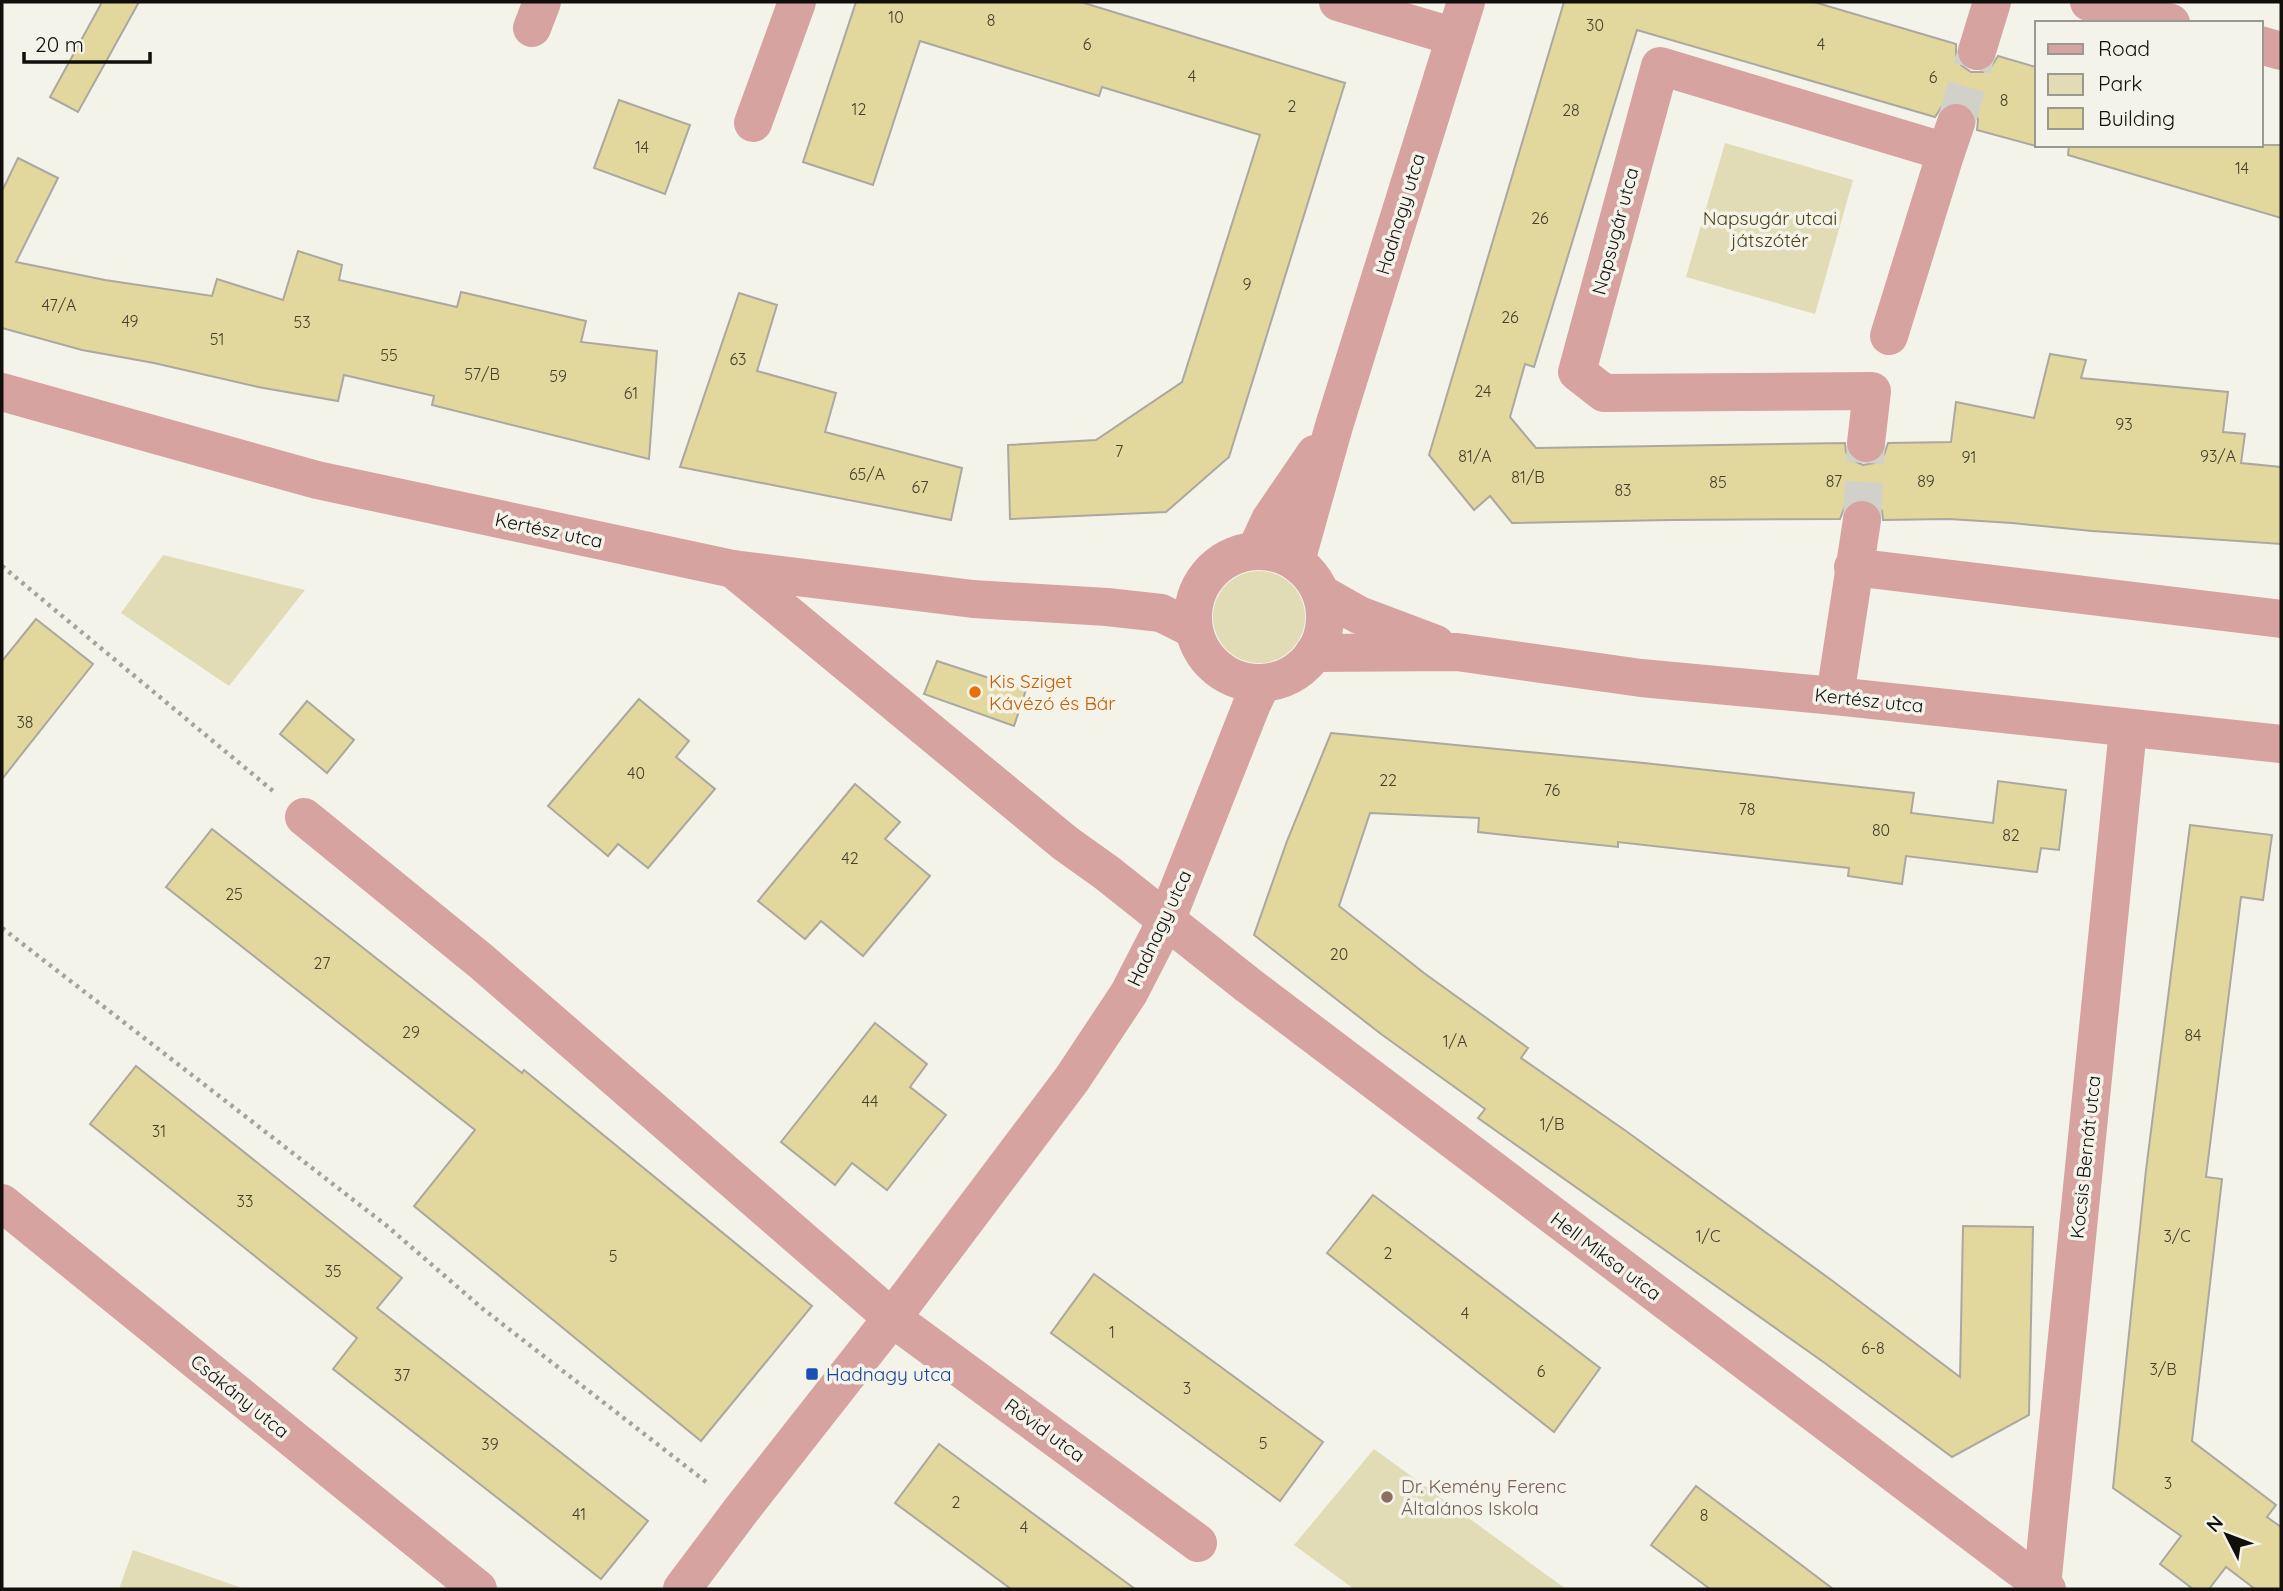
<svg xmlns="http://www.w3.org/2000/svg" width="2283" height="1591" font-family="Quicksand,sans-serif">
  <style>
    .green { fill: #e1dbb6 }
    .building { fill: #e2d79c; stroke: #aaa8a0; stroke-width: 2 }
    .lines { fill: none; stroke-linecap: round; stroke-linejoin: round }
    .minor-tunnel { stroke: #d2d1c9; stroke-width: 38; stroke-dasharray: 38 19; stroke-linecap: butt }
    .path { stroke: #a4a39c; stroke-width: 4.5; stroke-dasharray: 3.5 5; stroke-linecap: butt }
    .minor { stroke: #d7a3a1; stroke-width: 38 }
    .food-dot { fill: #e8710a; stroke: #f4f3ea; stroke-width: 2.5 }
    .transit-dot { fill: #1a4fb4; stroke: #f4f3ea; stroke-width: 2.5 }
    .education-dot { fill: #8d6e63; stroke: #f4f3ea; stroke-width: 2.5 }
    .labels { text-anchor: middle; stroke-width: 7; stroke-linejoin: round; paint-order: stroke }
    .number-label { font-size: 16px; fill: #444130 }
    .street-label { font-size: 19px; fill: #100f0c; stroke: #f4f3ea }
    .park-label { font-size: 19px; fill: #4b4215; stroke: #f4f3ea }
    .food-label { font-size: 19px; fill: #c56008; stroke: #f4f3ea; text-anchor: start }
    .transit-label { font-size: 19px; fill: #164399; stroke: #f4f3ea; text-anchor: start }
    .education-label { font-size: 19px; fill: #785e54; stroke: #f4f3ea; text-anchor: start }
  </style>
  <rect width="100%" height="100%" fill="#f4f3ea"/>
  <g class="green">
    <polygon points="1725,143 1853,180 1815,314 1686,277"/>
    <polygon points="163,555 305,590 229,686 121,613"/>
    <circle cx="1259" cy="617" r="46"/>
    <polygon points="1374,1449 1566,1589 1354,1589 1294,1545"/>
    <polygon points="133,1550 245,1589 119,1589"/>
  </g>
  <g class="building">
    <polygon points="102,2 139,2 78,112 50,97"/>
    <polygon points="856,2 1081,2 1345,83 1229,457 1166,512 1010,519 1008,445 1096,440 1182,382 1260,135 1102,87 1099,96 920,41 873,185 803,162"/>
    <polygon points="1564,2 1814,2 1956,44 1956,55 1961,65 1971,72 1983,72 1991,67 1998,56 2036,67 2036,146 1977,130 1978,120 1973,109 1962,102 1953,101 1942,106 1935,117 1637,30 1534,367 1525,364 1510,417 1536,448 1845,443 1846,452 1854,461 1863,465 1874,463 1884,455 1888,443 1951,442 1956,402 2034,418 2050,354 2086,360 2081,378 2228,392 2223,432 2245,434 2241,463 2281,467 2281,544 2092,531 2012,523 1949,519 1883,520 1882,511 1876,503 1865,498 1853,500 1845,506 1840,519 1670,520 1512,523 1490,496 1474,510 1429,455"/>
    <polygon points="619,100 690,125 665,194 594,168"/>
    <polygon points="2069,145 2281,145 2281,218 2068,155"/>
    <polygon points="18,158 58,178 16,262 105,280 212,296 217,279 283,300 298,251 342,265 339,280 457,307 461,292 586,321 581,342 657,351 649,459 432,405 434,396 344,375 338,401 258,387 154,363 82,350 2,328 2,191"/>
    <polygon points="739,293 777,305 757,371 836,393 825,432 962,468 951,520 680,467"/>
    <polygon points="36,619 93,664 2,779 2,661"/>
    <polygon points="937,661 1026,690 1014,726 924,694"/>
    <polygon points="639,699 689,741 676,757 715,789 648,868 618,844 608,856 548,806"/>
    <polygon points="307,701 354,740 327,773 280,734"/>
    <polygon points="1331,733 1644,763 1914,793 1911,813 1993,823 1998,781 2066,790 2059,850 2041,848 2037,872 1906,856 1902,884 1848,876 1849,868 1618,842 1618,847 1478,832 1479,818 1370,813 1339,906 1424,973 1528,1048 1521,1058 1626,1131 1830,1279 1960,1377 1963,1226 2033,1227 2029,1415 1952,1457 1822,1361 1478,1118 1485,1109 1381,1034 1254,935 1287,841"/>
    <polygon points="855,784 900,822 885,839 930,876 863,956 821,921 805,939 758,901"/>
    <polygon points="2190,825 2272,835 2263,900 2241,897 2206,1177 2222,1179 2192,1441 2276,1505 2267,1517 2281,1527 2281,1589 2255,1589 2226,1567 2209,1589 2193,1589 2160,1564 2181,1536 2113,1488 2146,1170"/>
    <polygon points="212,829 522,1073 524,1070 812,1306 701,1441 414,1206 475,1130 166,887"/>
    <polygon points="875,1023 927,1064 910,1087 946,1115 887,1190 852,1163 835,1185 781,1142"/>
    <polygon points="136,1066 402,1278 377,1308 648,1521 601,1579 333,1369 357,1338 90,1124"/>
    <polygon points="1373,1195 1600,1368 1554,1432 1327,1253"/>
    <polygon points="1094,1274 1323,1442 1280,1501 1051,1333"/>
    <polygon points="939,1444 1085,1552 1135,1589 1011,1589 895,1503"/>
    <polygon points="1696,1486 1775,1545 1833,1589 1710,1589 1651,1545"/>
  </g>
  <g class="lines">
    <g class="minor-tunnel">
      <polyline points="1956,123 1977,51"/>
      <polyline points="1862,520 1866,443"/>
    </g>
    <g class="path">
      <polyline points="2,566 273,791"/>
      <polyline points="2,928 387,1226 483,1309 710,1485"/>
    </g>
    <g class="minor">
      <polyline points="1338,2 1455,37"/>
      <polyline points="2089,2 2171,23"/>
      <polyline points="532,28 542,2"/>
      <polyline points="2260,45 2281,51"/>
      <polyline points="1977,51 1992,2"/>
      <polyline points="753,123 797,2"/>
      <polyline points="1889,336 1946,152"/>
      <polyline points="2,392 317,480 733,569 973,599 1107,607 1161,613 1193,629"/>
      <polyline points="1866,443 1872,391 1604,393 1577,372 1660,66 1946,152 1956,123"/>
      <polyline points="1256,550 1270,520 1315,454"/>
      <circle cx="1259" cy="617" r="66"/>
      <polyline points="1296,561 1334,426 1466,2"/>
      <polyline points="1853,567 2281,619"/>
      <polyline points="733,569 1065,843 1107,873 1248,985 2047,1589"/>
      <polyline points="1322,594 1359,615 1436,644"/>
      <polyline points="1314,653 1457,652 1641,678 1835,696 2281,744"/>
      <polyline points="1835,696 1862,520"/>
      <polyline points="304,817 482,962 892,1318 1198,1543"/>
      <polyline points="2,1203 478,1589"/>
      <polyline points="2042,1586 2128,729"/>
      <polyline points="682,1589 742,1509 892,1318 1072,1079 1129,993 1166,921 1252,704 1262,683"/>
    </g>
  </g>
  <circle class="food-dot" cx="975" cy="692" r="7"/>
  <rect class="transit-dot" x="805" y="1367" width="14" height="14" rx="3.5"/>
  <circle class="education-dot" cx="1387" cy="1497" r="7"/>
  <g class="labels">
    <g class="number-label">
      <text x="896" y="23">10</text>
      <text x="991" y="26">8</text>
      <text x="1595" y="31">30</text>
      <text x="1087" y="50">6</text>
      <text x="1821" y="50">4</text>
      <text x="1192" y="82">4</text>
      <text x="1933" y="83">6</text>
      <text x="2004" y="106">8</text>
      <text x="1292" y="112">2</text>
      <text x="859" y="115">12</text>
      <text x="1571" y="116">28</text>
      <text x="642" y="153">14</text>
      <text x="2242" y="174">14</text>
      <text x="1540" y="224">26</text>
      <text x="1247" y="290">9</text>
      <text x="59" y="311">47/A</text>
      <text x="1510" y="323">26</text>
      <text x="130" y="327">49</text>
      <text x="302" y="328">53</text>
      <text x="217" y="345">51</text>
      <text x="389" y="361">55</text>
      <text x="738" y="365">63</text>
      <text x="482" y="380">57/B</text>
      <text x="558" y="382">59</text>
      <text x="1483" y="397">24</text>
      <text x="631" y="399">61</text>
      <text x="2124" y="430">93</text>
      <text x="1119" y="457">7</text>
      <text x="1475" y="462">81/A</text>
      <text x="2218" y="462">93/A</text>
      <text x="1969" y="463">91</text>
      <text x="867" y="480">65/A</text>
      <text x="1528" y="483">81/B</text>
      <text x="1834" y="487">87</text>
      <text x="1926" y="487">89</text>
      <text x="1718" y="488">85</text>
      <text x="920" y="493">67</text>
      <text x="1623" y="496">83</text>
      <text x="25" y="728">38</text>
      <text x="636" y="779">40</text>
      <text x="1388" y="786">22</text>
      <text x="1552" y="796">76</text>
      <text x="1747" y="815">78</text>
      <text x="1881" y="836">80</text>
      <text x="2011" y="841">82</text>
      <text x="850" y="864">42</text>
      <text x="234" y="900">25</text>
      <text x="1339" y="960">20</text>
      <text x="322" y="969">27</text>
      <text x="411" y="1038">29</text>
      <text x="2193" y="1041">84</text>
      <text x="1455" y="1047">1/A</text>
      <text x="870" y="1107">44</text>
      <text x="1552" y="1130">1/B</text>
      <text x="159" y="1137">31</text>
      <text x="245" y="1207">33</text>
      <text x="1708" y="1242">1/C</text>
      <text x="2177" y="1242">3/C</text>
      <text x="1388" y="1259">2</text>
      <text x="613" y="1262">5</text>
      <text x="333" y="1277">35</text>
      <text x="1465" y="1319">4</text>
      <text x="1112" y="1338">1</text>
      <text x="1873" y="1354">6-8</text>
      <text x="2163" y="1375">3/B</text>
      <text x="1541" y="1377">6</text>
      <text x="402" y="1381">37</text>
      <text x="1187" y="1394">3</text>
      <text x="1263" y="1449">5</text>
      <text x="490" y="1450">39</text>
      <text x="2168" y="1489">3</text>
      <text x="956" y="1508">2</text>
      <text x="579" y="1520">41</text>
      <text x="1704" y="1521">8</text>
      <text x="1024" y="1533">4</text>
    </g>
    <g class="street-label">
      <text transform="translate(1400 214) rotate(-73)" y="7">Hadnagy utca</text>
      <text transform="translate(1615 231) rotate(-75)" y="7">Napsugár utca</text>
      <text transform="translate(549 530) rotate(12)" y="7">Kertész utca</text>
      <text transform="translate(1869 700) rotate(6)" y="7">Kertész utca</text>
      <text transform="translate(1159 928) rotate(-65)" y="7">Hadnagy utca</text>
      <text transform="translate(2085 1157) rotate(-84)" y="7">Kocsis Bernát utca</text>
      <text transform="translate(1606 1256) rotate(37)" y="7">Hell Miksa utca</text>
      <text transform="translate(240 1396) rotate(39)" y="7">Csákány utca</text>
      <text transform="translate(1045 1430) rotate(36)" y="7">Rövid utca</text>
    </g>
    <g class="park-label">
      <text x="1770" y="225">Napsugár utcai<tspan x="1770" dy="22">játszótér</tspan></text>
    </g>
    <g class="food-label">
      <text x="989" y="688">Kis Sziget<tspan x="989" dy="22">Kávézó és Bár</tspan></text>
    </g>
    <g class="transit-label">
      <text x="826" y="1381">Hadnagy utca</text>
    </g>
    <g class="education-label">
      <text x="1401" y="1493">Dr. Kemény Ferenc<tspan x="1401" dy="22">Általános Iskola</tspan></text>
    </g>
  </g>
  <rect width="2283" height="1591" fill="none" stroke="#100f0c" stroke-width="7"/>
  <rect x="2035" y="21" width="228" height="126" fill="#f4f3ea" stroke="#999891" stroke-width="2"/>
  <rect x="2048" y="44" width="35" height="10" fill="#d7a3a1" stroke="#999891" stroke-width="2"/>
  <text x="2098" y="56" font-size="21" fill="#100f0c">Road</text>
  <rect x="2048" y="74" width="35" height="21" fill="#e1dbb6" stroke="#999891" stroke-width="2"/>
  <text x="2098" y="91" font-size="21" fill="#100f0c">Park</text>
  <rect x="2048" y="108" width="35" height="21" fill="#e2d79c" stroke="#999891" stroke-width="2"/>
  <text x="2098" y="126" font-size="21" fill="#100f0c">Building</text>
  <g transform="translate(2227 1535) rotate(312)" stroke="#f4f3ea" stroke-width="5" paint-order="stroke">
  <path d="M0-5L12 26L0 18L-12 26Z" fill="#100f0c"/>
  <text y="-10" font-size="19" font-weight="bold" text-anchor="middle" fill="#100f0c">N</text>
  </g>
  <path d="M24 52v10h126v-10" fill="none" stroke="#100f0c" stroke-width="3.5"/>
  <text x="35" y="52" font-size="21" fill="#100f0c" stroke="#f4f3ea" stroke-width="5" paint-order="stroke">20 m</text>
</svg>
